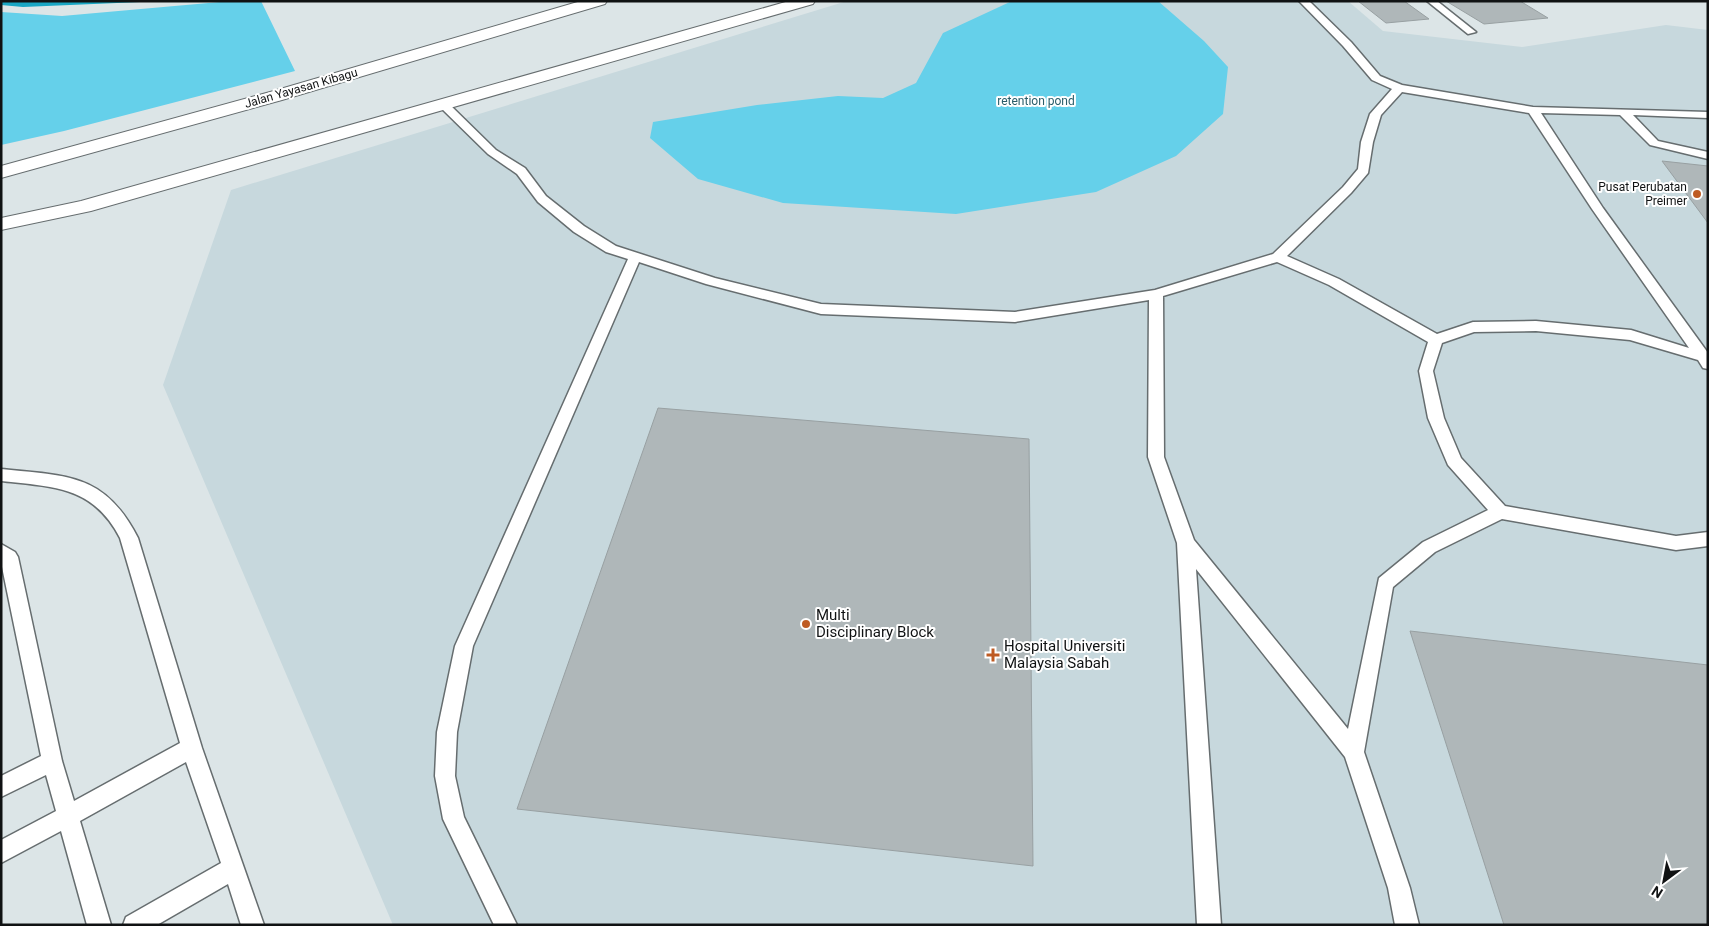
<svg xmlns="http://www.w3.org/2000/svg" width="1709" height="926" font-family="Roboto,sans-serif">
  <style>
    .built { fill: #c7d8dd }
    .green { fill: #65d0ea }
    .water { fill: #18a6c3 }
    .building { fill: #afb7b9; stroke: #98a0a2 }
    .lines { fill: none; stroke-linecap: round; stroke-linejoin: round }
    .lane-casing { stroke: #666d6f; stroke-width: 3 }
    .street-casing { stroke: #666d6f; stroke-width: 2 }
    .secondary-casing { stroke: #666d6f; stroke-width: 2 }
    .lane { fill: #fff; fill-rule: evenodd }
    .street { fill: #fff; fill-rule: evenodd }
    .secondary { fill: #fff; fill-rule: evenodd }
    .poi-dot { fill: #be5b23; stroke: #fff; stroke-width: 2 }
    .labels { text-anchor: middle; stroke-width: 4; stroke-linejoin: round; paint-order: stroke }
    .far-street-label { font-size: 12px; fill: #101213; stroke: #fff }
    .far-park-label { font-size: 12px; fill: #2a5d6a; stroke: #fff }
    .far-poi-label { font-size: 12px; fill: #101213; stroke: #fff; text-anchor: end }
    .poi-label { font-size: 15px; fill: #101213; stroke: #fff; text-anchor: start }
  </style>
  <rect width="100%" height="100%" fill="#dce5e7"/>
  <polygon class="built" points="847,1 1348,1 1383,31 1522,47 1666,25 1708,30 1708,925 393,925 163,385 231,190"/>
  <g class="green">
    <polygon points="231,1 261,1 295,71 64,131 1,145 1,12 62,16"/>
    <polygon points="1012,1 1158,1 1204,41 1228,67 1223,114 1176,156 1096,192 956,214 783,203 698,179 650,138 653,122 757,105 838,96 883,98 916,83 943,33"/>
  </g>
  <polygon class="water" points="1,1 164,1 23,7 1,5"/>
  <g class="building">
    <polygon points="1358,1 1404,1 1429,19 1386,23"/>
    <polygon points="1446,1 1520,1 1548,18 1484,24"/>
    <polygon points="1662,161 1708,166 1708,223"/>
    <polygon points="658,408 1029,439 1033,866 517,809"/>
    <polygon points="1410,631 1708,665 1708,925 1504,925"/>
  </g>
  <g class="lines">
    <defs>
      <g id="lane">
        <path d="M1299,1H1309L1351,42L1380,76L1402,85L1533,107L1708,112V118L1633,115L1658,141L1708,152V159L1650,145L1620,115L1541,113L1603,208L1708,353V369L1703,368L1698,360L1630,340L1536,331L1474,332L1442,343L1433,371L1444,418L1461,458L1505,506L1676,536L1708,532V546L1676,550L1502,519L1435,552L1393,587L1364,752L1410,888L1419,925H1395L1388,888L1345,757L1196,569L1221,925H1197L1177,543L1148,457L1149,300L1015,322L821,314L706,284L639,262L473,646L457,732L455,776L464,817L517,925H494L443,819L435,776L437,732L455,646L628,259L606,252L574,232L538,202L517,174L488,154L440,107V103H448L496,150L525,168L546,196L584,226L616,246L715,278L821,304L1015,312L1155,290L1273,254L1343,187L1358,169L1361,142L1370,114L1392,89L1372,80L1343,46ZM1402,92L1529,113L1592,209L1689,348L1631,330L1536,321L1473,322L1437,334L1339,279L1287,256L1351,193L1368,173L1373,142L1381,115ZM1277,262L1329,285L1428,342L1419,371L1428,418L1448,465L1488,510L1423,542L1379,578L1348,729L1194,540L1164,457L1163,296Z"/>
        <polygon points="1427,1 1437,1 1476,32 1468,34"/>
        <path d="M1,469C67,476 105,473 138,538L202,748L264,925H241L228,884L157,925H123L126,917L221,863L186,762L80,821L111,925H87L61,831L1,863V840L56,811L46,775L1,797V776L41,756L1,562V544L15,552L18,557L62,761L74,801L180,743L120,538C93,486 54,487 1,481Z"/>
      </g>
      <polygon id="street" points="789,1 815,1 813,4 91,211 1,230 1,218 81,201"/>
      <polygon id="secondary" points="581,1 607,1 605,4 282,100 1,178 1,166 270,92"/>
    </defs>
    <use href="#lane" class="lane-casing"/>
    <use href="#street" class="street-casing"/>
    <use href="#secondary" class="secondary-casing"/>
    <use href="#lane" class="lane"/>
    <use href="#street" class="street"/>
    <use href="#secondary" class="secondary"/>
  </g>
  <g class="poi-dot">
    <circle cx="1697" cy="194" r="5"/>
    <circle cx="806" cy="624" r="5"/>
    <path d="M990.5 647.5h5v5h5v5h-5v5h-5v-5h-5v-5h5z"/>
  </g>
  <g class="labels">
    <g class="far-street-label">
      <text transform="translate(301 88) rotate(-16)" y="4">Jalan Yayasan Kibagu</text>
    </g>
    <g class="far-park-label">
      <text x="1036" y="105">retention pond</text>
    </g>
    <g class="far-poi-label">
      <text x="1687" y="191">Pusat Perubatan<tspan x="1687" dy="14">Preimer</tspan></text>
    </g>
    <g class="poi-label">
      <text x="816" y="620">Multi<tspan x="816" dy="17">Disciplinary Block</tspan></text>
      <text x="1004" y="651">Hospital Universiti<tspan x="1004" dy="17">Malaysia Sabah</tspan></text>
    </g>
  </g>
  <rect width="1709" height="926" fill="none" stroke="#101213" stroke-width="5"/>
  <g transform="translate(1664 881) rotate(212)" stroke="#ffffff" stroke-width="4" paint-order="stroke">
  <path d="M0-4L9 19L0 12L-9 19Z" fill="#101213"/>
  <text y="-8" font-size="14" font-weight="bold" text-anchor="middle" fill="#101213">N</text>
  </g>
</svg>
